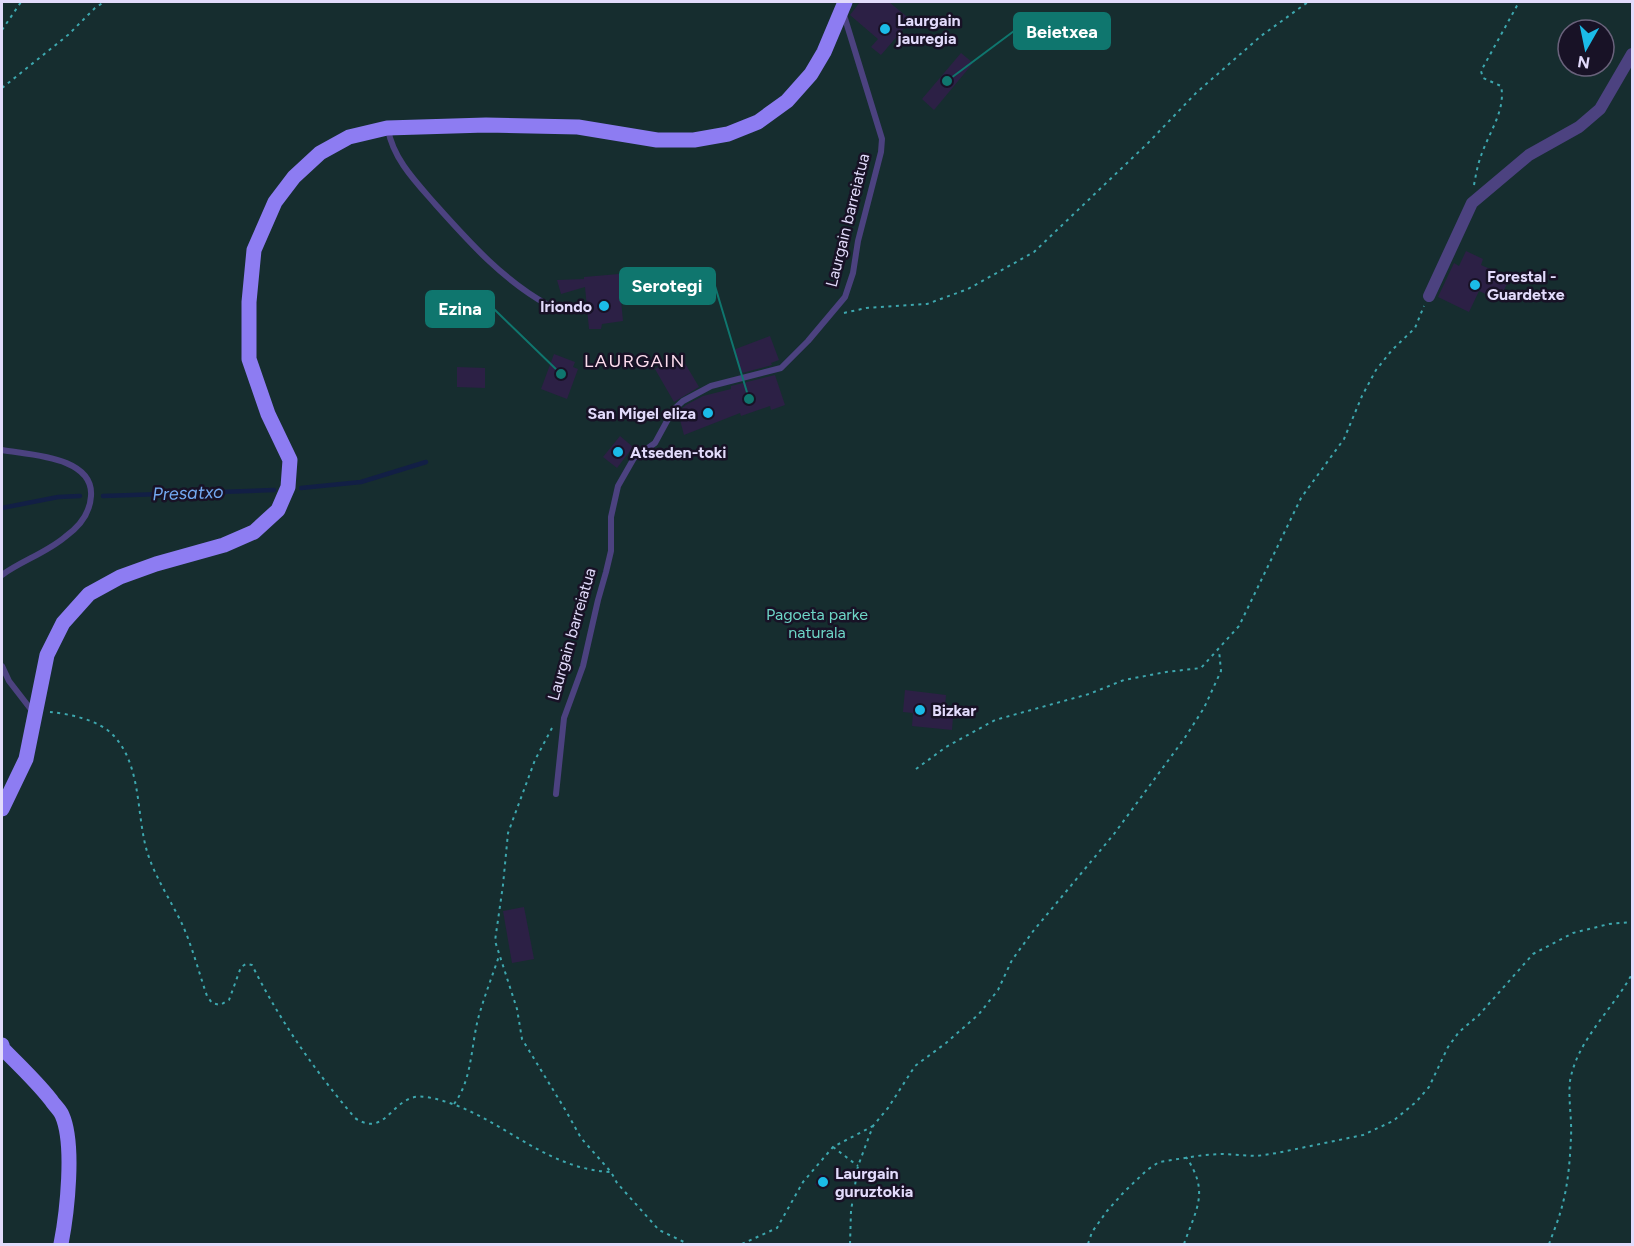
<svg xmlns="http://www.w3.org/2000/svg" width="1634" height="1246" font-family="Figtree,sans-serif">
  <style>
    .green { fill: #162d2f; fill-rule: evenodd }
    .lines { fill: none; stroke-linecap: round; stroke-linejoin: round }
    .stream { stroke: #121f45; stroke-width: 4.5 }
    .building { fill: #2c2045 }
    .path { stroke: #3da7ae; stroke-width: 2; stroke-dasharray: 3 4.5; stroke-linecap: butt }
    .lane { stroke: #4c4280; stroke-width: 6 }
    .street { stroke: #4c4280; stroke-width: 12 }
    .secondary { stroke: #8d7cf2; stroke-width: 15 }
    .poi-dot { fill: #1bbbe8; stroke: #181226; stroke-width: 2 }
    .labels { text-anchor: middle; stroke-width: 5; stroke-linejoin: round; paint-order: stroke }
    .poi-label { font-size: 16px; font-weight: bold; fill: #e2dbfb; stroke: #181226; text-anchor: start }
    .street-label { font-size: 16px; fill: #e2dbfb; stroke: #181226 }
    .park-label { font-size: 16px; fill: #6dd5c7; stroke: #181226 }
    .neighbourhood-label { font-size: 18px; letter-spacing: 1.5px; fill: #fcdded; stroke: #181226 }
    .water-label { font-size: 18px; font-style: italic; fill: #73a8f1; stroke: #181226 }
    .leader { fill: none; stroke: #0f766e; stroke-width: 2 }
    .callout-dot { fill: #0f766e; stroke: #181226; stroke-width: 2 }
    .callout { fill: #0f766e; stroke: #0f766e; stroke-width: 2 }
    .callout-label { font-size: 18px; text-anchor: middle; font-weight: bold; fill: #fff }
  </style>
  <rect width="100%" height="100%" fill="#181226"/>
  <path class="green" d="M2,2H1632V1244H2ZM1568,30H1604V66H1568Z"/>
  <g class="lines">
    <g class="stream">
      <polyline points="301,488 361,482 426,462"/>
      <polyline points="103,496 274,490"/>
      <polyline points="2,508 58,497 80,496"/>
    </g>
  </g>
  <g class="building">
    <polygon points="860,2 889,2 911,20 881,55 871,47 878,39 850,15"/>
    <polygon points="961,53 973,63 934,110 922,99"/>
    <polygon points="1466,251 1483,259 1481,265 1510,278 1501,296 1494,293 1492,297 1479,291 1469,312 1438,297 1454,263 1459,266"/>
    <polygon points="619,274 619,277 646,275 648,298 621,300 623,321 602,324 601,329 589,329 585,287 561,294 557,280 584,279 584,277"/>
    <polygon points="770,336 779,360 771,363 772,365 742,373 733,350"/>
    <polygon points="554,354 575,362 573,367 578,369 567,399 541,389"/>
    <polygon points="680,355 699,387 674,402 655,369"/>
    <polygon points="457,367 485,368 485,388 457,387"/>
    <polygon points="775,375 785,405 771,410 770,406 741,416 740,413 684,435 680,420 684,419 679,411 686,405 703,396 731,389 731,386"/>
    <polygon points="620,436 633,447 617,468 603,457"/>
    <polygon points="905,690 946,695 944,716 953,717 952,730 912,726 913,713 903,712"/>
    <polygon points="524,907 534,959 512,963 503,911"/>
    <polygon points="820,1174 830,1179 825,1190 815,1185"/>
  </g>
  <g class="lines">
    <g class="path">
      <polyline points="2,30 21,2"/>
      <polyline points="2,88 68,35 95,8 104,2"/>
      <path d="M1474,185C1476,174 1478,163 1482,153C1490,131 1506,109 1501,86L1483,78L1481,71L1519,2"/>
      <polyline points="844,313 866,308 927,304 968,289 1034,252 1148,143 1196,93 1261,36 1308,2"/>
      <path d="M50,712C70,714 99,720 113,735C139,762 137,805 144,839C150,871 170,898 183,926C193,949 199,973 207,996L212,1003L220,1005L229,1000L241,967L246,964L252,965C280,1021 315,1071 355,1118C388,1140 392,1091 426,1097C494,1108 539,1169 611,1172"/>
      <polyline points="552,728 535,760 508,833 503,885 495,941 517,1009 522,1039 566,1111 581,1138 611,1172 617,1183 659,1230 688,1244"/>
      <polyline points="916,769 946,747 995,720 1089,694 1124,680 1166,672 1201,668 1239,626 1301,498 1344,439 1362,396 1376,370 1392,350 1415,328 1424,306"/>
      <path d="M454,1104C472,1080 471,1047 478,1019C484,997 492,977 499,956"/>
      <polyline points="833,1147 858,1166"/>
      <polyline points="742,1244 777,1228 803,1182 833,1147 873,1126"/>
      <polyline points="850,1244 851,1211 858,1166 873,1126 888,1108 915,1066 946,1043 979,1014 998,990 1012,960 1034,930 1114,834 1184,739 1204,708 1221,671 1219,650"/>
      <polyline points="1088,1244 1092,1232 1107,1211 1124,1192 1147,1170 1159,1162 1204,1155 1222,1154 1257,1156 1277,1153 1363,1135 1393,1121 1416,1102 1429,1087 1448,1047 1459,1032 1479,1015 1533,954 1573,933 1609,924 1632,922"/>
      <path d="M1184,1244C1196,1209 1210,1192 1186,1157"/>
      <path d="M1549,1244C1553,1233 1558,1221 1561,1210C1568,1187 1570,1160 1571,1137C1572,1118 1568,1099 1570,1081C1577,1040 1613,1009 1632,974"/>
    </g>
    <g class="lane">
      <path d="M388,129C393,159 416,182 436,205C470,243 503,280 548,305"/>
      <path d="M2,450C28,455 94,456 91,496C90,514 79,527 65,537C46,553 21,561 2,575"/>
      <polyline points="2,666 9,681 33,712"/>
      <polyline points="556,794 564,718 583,666 598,600 606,572 611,551 611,517 618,486 634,458 655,443 673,410 683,401 711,386 781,368 808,341 845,297 853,273 858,241 881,152 882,139 843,12"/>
    </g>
    <polyline class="street" points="1429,296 1472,203 1529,155 1579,127 1600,109 1632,54"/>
    <g class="secondary">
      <polyline points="2,809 26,759 47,655 63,623 89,594 120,577 156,564 224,545 254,532 278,510 288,487 290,460 268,414 249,359 249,302 254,250 275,202 294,177 320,153 349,137 387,128 486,125 578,127 657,140 694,140 728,134 758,122 787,101 811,74 824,52 845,2"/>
      <path d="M2,1045L3,1049C20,1066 37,1082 51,1100C54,1105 60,1110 62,1115C75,1144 67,1213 61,1244"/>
    </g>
  </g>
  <g class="poi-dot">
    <circle cx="885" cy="29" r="6"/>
    <circle cx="1475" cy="285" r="6"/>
    <circle cx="604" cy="306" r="6"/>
    <circle cx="708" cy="413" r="6"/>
    <circle cx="618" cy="452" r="6"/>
    <circle cx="920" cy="710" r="6"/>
    <circle cx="823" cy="1182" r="6"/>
  </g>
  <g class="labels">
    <g class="poi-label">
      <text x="897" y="26">Laurgain<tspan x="897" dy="18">jauregia</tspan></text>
      <text x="1487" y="282">Forestal -<tspan x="1487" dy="18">Guardetxe</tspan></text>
      <text x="592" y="312" text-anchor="end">Iriondo</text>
      <text x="696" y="419" text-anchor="end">San Migel eliza</text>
      <text x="630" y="458">Atseden-toki</text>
      <text x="932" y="716">Bizkar</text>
      <text x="835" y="1179">Laurgain<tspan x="835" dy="18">guruztokia</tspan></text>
    </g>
    <g class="street-label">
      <text transform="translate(847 220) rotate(-76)" y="6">Laurgain barreiatua</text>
      <text transform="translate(571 634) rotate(-74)" y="6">Laurgain barreiatua</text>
    </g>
    <g class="park-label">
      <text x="817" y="620">Pagoeta parke<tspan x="817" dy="18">naturala</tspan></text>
    </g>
    <g class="neighbourhood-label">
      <text x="635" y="367">LAURGAIN</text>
    </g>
    <g class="water-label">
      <text transform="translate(188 493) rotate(-2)" y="6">Presatxo</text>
    </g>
  </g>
  <path class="leader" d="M947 81L1014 31M749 399L715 286M561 374L494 309"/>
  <g class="callout-dot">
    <circle cx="947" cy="81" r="6"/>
    <circle cx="749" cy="399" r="6"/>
    <circle cx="561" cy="374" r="6"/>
  </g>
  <g class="callout">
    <rect x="1014" y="13" width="96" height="36" rx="6"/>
    <rect x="620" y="268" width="95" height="36" rx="6"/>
    <rect x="426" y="291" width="68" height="36" rx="6"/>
  </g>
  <g class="callout-label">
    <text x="1062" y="38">Beietxea</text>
    <text x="667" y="292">Serotegi</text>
    <text x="460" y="315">Ezina</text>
  </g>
  <rect width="1634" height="1246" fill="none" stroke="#e2dbfb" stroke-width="6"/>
  <g transform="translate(1586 48) rotate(189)"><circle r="28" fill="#181226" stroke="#69627b" stroke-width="1.5"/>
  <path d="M0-4.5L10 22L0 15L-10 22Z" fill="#1bbbe8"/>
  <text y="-9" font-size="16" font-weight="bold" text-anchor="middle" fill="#e2dbfb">N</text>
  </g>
</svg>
